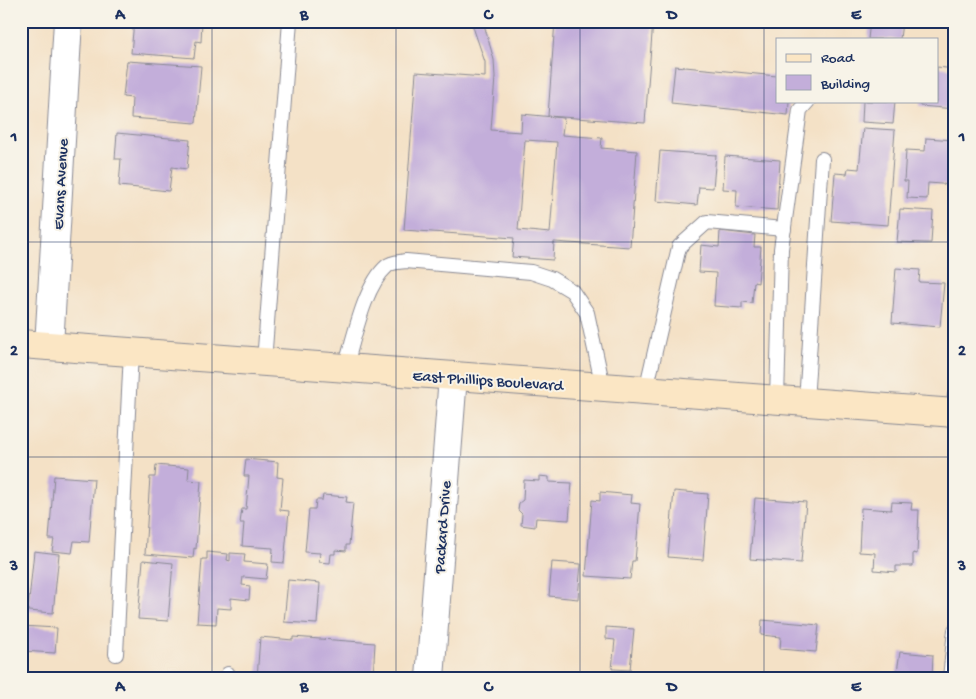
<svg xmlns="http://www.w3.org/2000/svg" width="976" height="699" font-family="'Gochi Hand',sans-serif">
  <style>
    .building { fill: #c3aeda; fill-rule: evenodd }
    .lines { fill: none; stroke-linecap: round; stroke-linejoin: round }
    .lane-casing { stroke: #888892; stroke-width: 16 }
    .street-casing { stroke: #888892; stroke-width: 30 }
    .secondary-casing { stroke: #888892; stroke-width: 30 }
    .lane { stroke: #fff; stroke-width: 14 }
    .street { stroke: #fff; stroke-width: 28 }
    .secondary { stroke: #fbe6c4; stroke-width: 28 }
    .grid { fill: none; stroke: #1b2f5e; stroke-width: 1; stroke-opacity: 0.55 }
    .labels { text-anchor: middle; stroke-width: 4; stroke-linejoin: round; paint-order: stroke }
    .street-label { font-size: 16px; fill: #1b2f5e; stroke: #f7f3e8 }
    .neatline { fill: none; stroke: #1b2f5e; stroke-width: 2 }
    .grid-label { font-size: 16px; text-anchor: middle; font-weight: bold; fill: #1b2f5e }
  </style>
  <rect width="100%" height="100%" fill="#f7f3e8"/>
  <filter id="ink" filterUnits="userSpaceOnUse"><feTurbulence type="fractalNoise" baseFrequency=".02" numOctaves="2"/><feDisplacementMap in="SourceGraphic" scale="10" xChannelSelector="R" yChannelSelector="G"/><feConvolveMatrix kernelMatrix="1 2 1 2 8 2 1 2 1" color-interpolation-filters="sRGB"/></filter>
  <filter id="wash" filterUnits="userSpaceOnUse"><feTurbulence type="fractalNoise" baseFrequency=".0096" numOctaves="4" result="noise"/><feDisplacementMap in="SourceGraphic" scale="20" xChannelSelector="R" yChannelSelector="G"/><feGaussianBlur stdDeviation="1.12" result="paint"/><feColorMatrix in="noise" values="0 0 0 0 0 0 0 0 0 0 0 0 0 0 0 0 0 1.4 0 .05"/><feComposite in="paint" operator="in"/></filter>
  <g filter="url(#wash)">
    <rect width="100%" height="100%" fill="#f4e1c6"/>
    <g id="blocks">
      <g class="building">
        <polygon points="134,21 202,21 201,42 196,41 194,58 131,53"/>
        <path d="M473,21H483L494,60L495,77L491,130L521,132L522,114L564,118L562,135L602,138L601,148L637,151L630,247L554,242L553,260L512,257L514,238L404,230L416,72L485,77V62L473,27ZM525,140L557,142L550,233L518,230Z"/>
        <polygon points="555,21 653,21 645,123 548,116"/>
        <polygon points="870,21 902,22 900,39 868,39"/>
        <polygon points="127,61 201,66 196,123 131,118 132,98 123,97"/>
        <polygon points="675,66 777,76 777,101 789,101 788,115 671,103"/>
        <polygon points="937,67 955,69 955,109 920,106 920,101 937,101"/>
        <polygon points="863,101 895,101 893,124 862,122"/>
        <polygon points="863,128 895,130 888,225 831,221 835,173 847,174 848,168 859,169"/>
        <polygon points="117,133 190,140 187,169 172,167 169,191 119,186 121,159 115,159"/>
        <polygon points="926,138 955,140 954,185 928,183 927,199 907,198 908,181 904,181 906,150 925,151"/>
        <polygon points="660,151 716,155 713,188 699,187 697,205 656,201"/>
        <polygon points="725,156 780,160 777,210 736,207 737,190 723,189"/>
        <polygon points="900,209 933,211 931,243 897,242"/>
        <polygon points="720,231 755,235 754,247 761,247 758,283 754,282 752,303 742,302 742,308 714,306 716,273 699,272 701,245 719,247"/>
        <polygon points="896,268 920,270 919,282 944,283 940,327 892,323"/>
        <polygon points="246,459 278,462 277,477 283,478 280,510 289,511 284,563 272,562 273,548 242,546 244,523 240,523 242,509 246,509 249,476 244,476"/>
        <polygon points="156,465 189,468 188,480 201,481 196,549 194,548 193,558 145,554 150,477 155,477"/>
        <polygon points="54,476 94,479 89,542 74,541 72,553 52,551 54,539 49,539"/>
        <polygon points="539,476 549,477 549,482 572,483 569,520 536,518 535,527 521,525 522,514 518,510 519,503 523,500 524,480 539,481"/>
        <polygon points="674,491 708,494 703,560 668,557"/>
        <polygon points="600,492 632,495 631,503 640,504 635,561 632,561 630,579 586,576 592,500 600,501"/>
        <polygon points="323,495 347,497 346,502 353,503 349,545 346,545 346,551 335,550 335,554 331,554 330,563 319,562 320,553 305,552 309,509 315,509 316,500 322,500"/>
        <polygon points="755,498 806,502 801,563 750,559"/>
        <polygon points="892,502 912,503 911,510 919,510 917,554 913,553 913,566 896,566 896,572 874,570 875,553 859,552 861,508 891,510"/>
        <polygon points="34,551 59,554 53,613 28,611"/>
        <polygon points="207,552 228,554 227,560 230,561 230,553 245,554 244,562 268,564 266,579 243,577 242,585 250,586 249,600 231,598 231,609 217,608 216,624 197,623 202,559 207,559"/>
        <polygon points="143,560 173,563 168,621 138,619"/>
        <polygon points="552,562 581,564 578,599 549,596"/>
        <polygon points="288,580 320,583 317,624 284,622"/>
        <polygon points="762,620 819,625 816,652 780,649 781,637 761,635"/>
        <polygon points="21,626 57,628 55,653 21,651"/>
        <polygon points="606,627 634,629 630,670 612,669 615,640 606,639"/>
        <polygon points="260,637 293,640 293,637 375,643 373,678 257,678"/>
        <polygon points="900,652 933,655 932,678 896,678"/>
      </g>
    </g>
  </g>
  <g filter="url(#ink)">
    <use href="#blocks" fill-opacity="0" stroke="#888892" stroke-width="1"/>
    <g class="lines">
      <defs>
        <g id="lane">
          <polyline points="264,362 290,21"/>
          <path d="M345,368C354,339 364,286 387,266C391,262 400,262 406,261L531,272L552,279L572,291L587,313L603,387"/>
          <polyline points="646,390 679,247 707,222 784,229"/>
          <polyline points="777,400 781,249 800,110 808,101"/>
          <polyline points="806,402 822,159"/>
          <polyline points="953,413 955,395"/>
          <polyline points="116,654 131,352"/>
          <polyline points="227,678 228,674"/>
          <polyline points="950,678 955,630"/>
        </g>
        <g id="street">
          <polyline points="49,346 68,21"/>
          <polyline points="430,678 453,376"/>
        </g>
        <polyline id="secondary" points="21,344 955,413"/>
      </defs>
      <use href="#lane" class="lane-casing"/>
      <use href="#street" class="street-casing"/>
      <use href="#secondary" class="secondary-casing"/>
      <use href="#lane" class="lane"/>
      <use href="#street" class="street"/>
      <use href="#secondary" class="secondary"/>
    </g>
  </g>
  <path class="grid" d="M212,21V678M396,21V678M580,21V678M764,21V678M21,242H955M21,457H955"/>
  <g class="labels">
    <g class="street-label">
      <text transform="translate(59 184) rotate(-87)" y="6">Evans Avenue</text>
      <text transform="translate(488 379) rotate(4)" y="6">East Phillips Boulevard</text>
      <text transform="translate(441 527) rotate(-86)" y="6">Packard Drive</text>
    </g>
  </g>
  <rect width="976" height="699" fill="none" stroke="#f7f3e8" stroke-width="55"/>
  <rect x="776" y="38" width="162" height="65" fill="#f7f3e8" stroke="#9fa5b1"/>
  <rect x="786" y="54" width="25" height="8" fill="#fbe6c4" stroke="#9fa5b1"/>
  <text x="821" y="62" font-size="15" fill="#1b2f5e">Road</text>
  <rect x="786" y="75" width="25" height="15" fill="#c3aeda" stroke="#9fa5b1"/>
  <text x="821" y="88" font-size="15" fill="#1b2f5e">Building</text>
  <rect x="28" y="28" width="920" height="644" class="neatline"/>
  <g class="grid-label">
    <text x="120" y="19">A</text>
    <text x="304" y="19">B</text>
    <text x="488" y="19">C</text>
    <text x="672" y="19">D</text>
    <text x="856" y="19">E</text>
    <text x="14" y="141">1</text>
    <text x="962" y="141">1</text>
    <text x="14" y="355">2</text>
    <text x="962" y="355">2</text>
    <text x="14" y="570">3</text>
    <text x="962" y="570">3</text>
    <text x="120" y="691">A</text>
    <text x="304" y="691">B</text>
    <text x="488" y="691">C</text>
    <text x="672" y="691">D</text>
    <text x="856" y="691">E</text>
  </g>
</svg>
